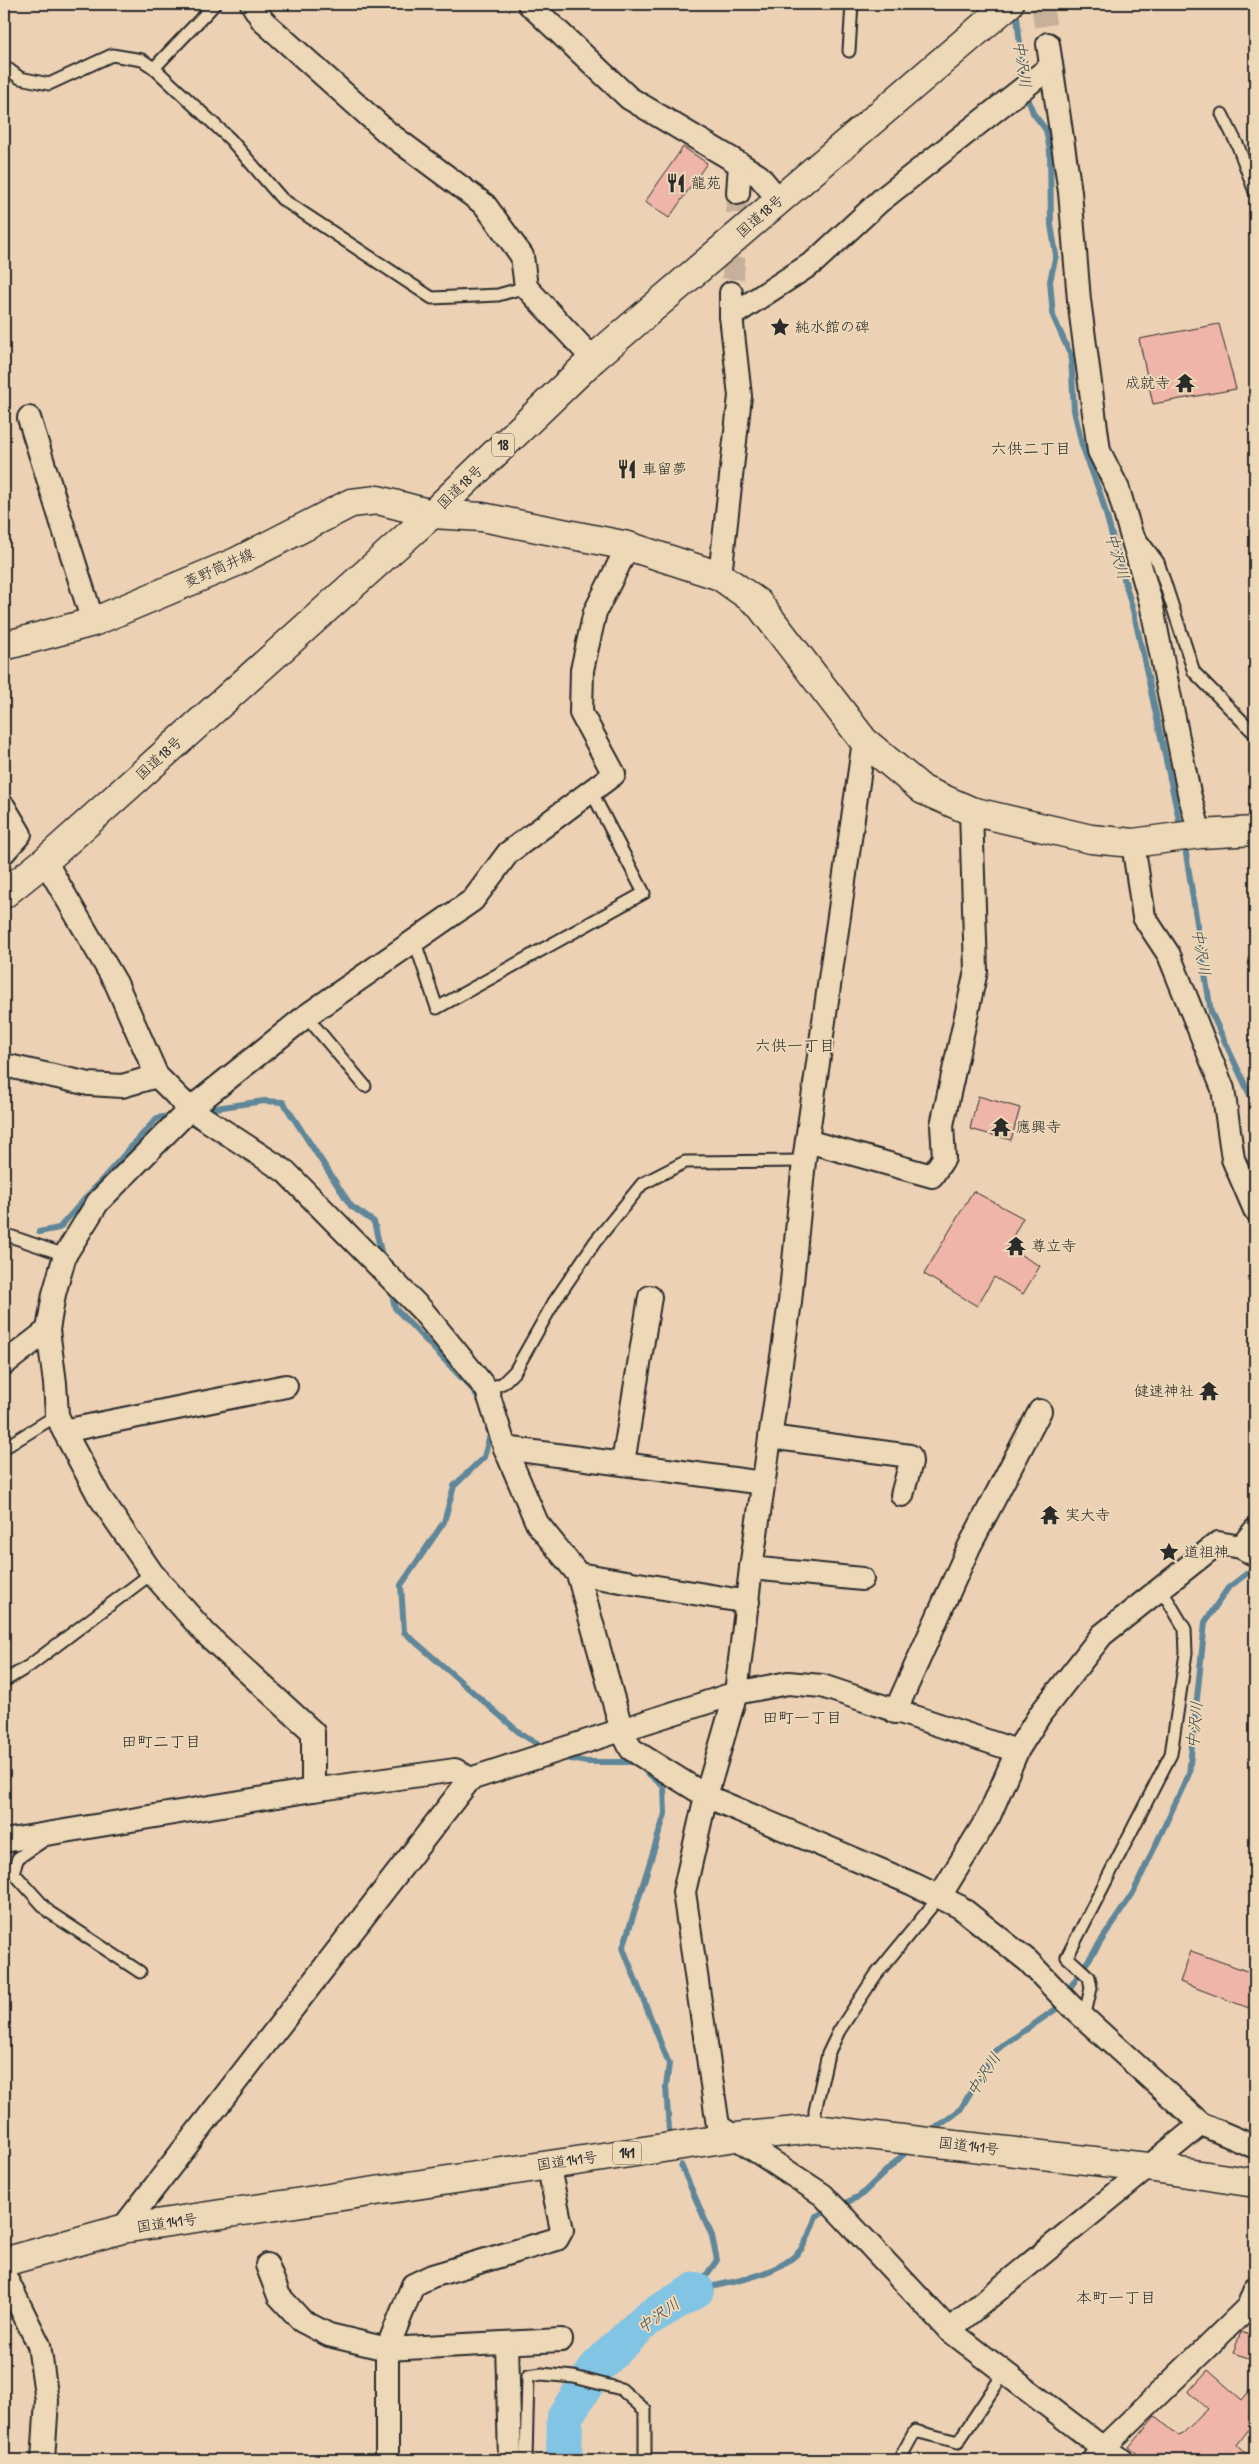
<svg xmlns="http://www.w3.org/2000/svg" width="1259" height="2464" font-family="'Patrick Hand','Klee One',sans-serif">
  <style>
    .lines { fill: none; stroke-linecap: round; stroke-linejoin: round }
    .stream { stroke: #5f8799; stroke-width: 6 }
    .river { stroke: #82c4e3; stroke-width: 36 }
    .building { fill: #efb5a8; stroke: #2b2b2b }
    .street-tunnel { stroke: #c6b099; stroke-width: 22; stroke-dasharray: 22 11; stroke-linecap: butt }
    .lane-casing { stroke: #2b2b2b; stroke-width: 15 }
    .street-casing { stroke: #2b2b2b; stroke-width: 26 }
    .secondary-casing { stroke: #2b2b2b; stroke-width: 31 }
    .highway-casing { stroke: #2b2b2b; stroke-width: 31 }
    .lane { stroke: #edd8b7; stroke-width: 11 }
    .street { stroke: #edd8b7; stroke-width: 22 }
    .secondary { stroke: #edd8b7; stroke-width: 28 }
    .highway { stroke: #edd8b7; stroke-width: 28 }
    .labels { text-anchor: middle; stroke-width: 4; stroke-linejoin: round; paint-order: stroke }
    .shield { fill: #edd8b7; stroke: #655f55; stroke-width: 1 }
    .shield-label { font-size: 14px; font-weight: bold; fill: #2b2b2b }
    .poi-label { font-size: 15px; fill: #2b2b2b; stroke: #edd8b7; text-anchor: start }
    .street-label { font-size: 15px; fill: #2b2b2b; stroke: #edd8b7 }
    .water-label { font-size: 16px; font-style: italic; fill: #3c4a50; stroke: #edd8b7 }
    .neighbourhood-label { font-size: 16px; fill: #2b2b2b; stroke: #edd8b7 }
  </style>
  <rect width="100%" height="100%" fill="#edd1b4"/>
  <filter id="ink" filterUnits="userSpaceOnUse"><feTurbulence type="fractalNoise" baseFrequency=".02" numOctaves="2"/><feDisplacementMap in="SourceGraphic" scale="10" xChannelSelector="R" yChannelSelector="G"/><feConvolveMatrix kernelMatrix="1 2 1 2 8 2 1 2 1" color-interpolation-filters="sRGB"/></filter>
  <g filter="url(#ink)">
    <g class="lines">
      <g class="stream">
        <polyline points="1016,7 1024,82"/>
        <polyline points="1026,92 1033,113 1046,130 1050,151 1051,225 1056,255 1050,281 1053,316 1071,356 1074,410 1082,445 1101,496 1135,618 1181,829"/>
        <polyline points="1184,841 1211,1012 1255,1106"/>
        <polyline points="202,1110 264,1101 283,1102 351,1206 374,1222 383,1260"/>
        <polyline points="39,1232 59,1228 157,1118 175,1115"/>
        <polyline points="391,1289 395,1308 475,1392 481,1403"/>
        <polyline points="488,1429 490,1435 484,1457 454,1486 444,1522 401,1585 404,1632 521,1734 546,1749"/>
        <polyline points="561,1757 587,1762 635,1762 664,1787 665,1814 623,1948 669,2064 666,2087 669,2130"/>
        <polyline points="928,2134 960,2110 995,2051 1056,2009 1133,1893 1189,1774 1205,1622 1228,1588 1250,1571 1255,1562"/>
        <polyline points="681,2165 712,2236 717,2260 696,2290"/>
        <polyline points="839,2206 860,2196 910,2148"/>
        <path d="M696,2290C726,2283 783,2275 802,2248C808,2239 812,2226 816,2216L830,2210"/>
      </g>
      <polyline class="river" points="564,2460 565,2416 598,2366 647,2319 696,2290"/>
    </g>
    <g class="building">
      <polygon points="683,147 707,163 669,218 645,202"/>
      <polygon points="1219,324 1236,389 1153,404 1139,339"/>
      <polygon points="978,1096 1020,1108 1011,1140 970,1129"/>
      <polygon points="973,1191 1023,1218 1007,1247 1040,1266 1023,1294 994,1277 977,1306 924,1274"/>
      <polygon points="1191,1951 1255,1974 1255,1992 1249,2008 1180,1982"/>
      <polygon points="1241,2332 1255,2337 1255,2360 1233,2353"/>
      <polygon points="1208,2370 1242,2400 1255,2384 1255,2421 1237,2445 1253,2460 1145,2460 1129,2447 1155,2416 1179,2436 1207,2409 1188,2392"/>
    </g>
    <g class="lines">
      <g class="street-tunnel">
        <polyline points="1042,4 1048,44"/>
        <polyline points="731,312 738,193"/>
      </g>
      <defs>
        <g id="lane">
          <polyline points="849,51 852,4"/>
          <polyline points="4,66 20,78 49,84 112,55 142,60 154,68 230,139 282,199 432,298 498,295 526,287"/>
          <polyline points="154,68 215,4"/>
          <polyline points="1222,114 1238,146 1255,192"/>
          <polyline points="1138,535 1158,562 1194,672 1255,734"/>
          <polyline points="414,939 437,1008 644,893 591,791"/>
          <polyline points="306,1016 365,1086"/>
          <polyline points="4,1234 65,1255"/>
          <polyline points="487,1390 503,1383 515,1371 554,1302 595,1242 642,1184 685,1162 804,1161"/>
          <polyline points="4,1448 57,1415"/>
          <polyline points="4,1681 29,1666 152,1573"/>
          <polyline points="46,1839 18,1858 13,1872 49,1912 140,1972"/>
          <polyline points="1084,2018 1091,1988 1089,1977 1067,1957 1171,1754 1186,1653 1185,1629 1161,1589"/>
          <polyline points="815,2129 815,2111 828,2054 839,2031 875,1976 940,1896"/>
          <polyline points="526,2460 528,2376 542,2374 574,2377 621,2389 645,2410 645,2460"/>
          <polyline points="899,2460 915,2431 958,2442 1004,2373"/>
        </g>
        <g id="street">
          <polyline points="252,4 263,21 387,132 485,205 522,256 526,287 593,359"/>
          <polyline points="529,4 629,98 740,164 759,176 779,200"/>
          <polyline points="1048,44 1070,192 1079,300 1099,451 1118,489 1151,603 1189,793 1200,834"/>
          <polyline points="738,193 740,164"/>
          <polyline points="731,316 814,262 880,201 1050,67"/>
          <polyline points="29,418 93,622"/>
          <polyline points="720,576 740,396 731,316 731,293"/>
          <polyline points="864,741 804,1161 790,1302 751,1568 736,1693 706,1796 684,1892 718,2126 823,2195 949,2330 1103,2448 1122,2460"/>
          <polyline points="4,807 20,834 4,852"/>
          <polyline points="1133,843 1144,917 1169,955 1223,1089 1233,1159 1255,1210"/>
          <polyline points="45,861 116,983 157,1076 190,1109 286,1172 422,1310 487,1390 505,1448 537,1523 578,1574 622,1731 631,1749 706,1796 913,1884 960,1907 1028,1961 1072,2007 1201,2124 1255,2147"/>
          <polyline points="4,1065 89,1084 122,1086 157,1076"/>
          <polyline points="807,1141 932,1176 944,1158 942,1125 976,971 971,811"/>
          <polyline points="4,1364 48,1330"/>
          <polyline points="64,1431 286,1386"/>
          <polyline points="770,1437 910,1456 911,1462 902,1495"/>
          <polyline points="505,1448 763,1483"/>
          <polyline points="623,1463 650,1297"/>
          <polyline points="1241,1547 1255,1530"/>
          <polyline points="751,1568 862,1579"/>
          <polyline points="578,1574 748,1602"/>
          <polyline points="895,1712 969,1547 1040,1411"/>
          <polyline points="313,1790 313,1732 206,1634 152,1573 99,1496 64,1431 57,1415 55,1383 48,1330 54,1294 65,1255 98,1202 190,1109 306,1016 473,900 508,853 614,774 581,713 582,670 595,612 628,546"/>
          <polyline points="4,1841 313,1790 455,1770 470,1779"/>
          <polyline points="940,1896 989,1816 1017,1751 1041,1713 1102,1635 1218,1543 1241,1547 1255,1555"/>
          <polyline points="122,2229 470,1779 736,1693 788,1683 822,1686 1017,1751"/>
          <polyline points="267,2265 279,2296 302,2321 329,2335 387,2349 561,2340"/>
          <polyline points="4,2274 39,2345 47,2401 43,2460"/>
          <polyline points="949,2330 1201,2124"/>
          <polyline points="507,2343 510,2460"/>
          <polyline points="1095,2459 1103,2448 1248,2307 1255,2289"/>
          <polyline points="387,2460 387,2349 413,2285 432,2276 557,2239 562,2230 548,2164"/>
        </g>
        <polyline id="secondary" points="4,646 93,622 236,562 351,503 378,500 432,514 482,517 628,546 720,576 758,603 864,741 923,790 971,811 1091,839 1133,843 1200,834 1255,831"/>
        <g id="highway">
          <polyline points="4,894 45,861 432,514 593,359 1009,4"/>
          <polyline points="4,2262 122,2229 736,2137 815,2129 1147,2167 1255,2183"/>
        </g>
      </defs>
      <use href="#lane" class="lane-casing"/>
      <use href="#street" class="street-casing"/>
      <use href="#secondary" class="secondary-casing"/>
      <use href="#highway" class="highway-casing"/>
      <use href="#lane" class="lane"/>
      <use href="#street" class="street"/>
      <use href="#secondary" class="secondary"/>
      <use href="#highway" class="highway"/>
    </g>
  </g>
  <defs>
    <symbol id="restaurant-bare" viewBox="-9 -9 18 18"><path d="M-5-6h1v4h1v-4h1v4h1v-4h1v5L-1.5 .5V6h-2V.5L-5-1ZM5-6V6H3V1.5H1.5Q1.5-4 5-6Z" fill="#2b2b2b" stroke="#edd8b7" stroke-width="2.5" paint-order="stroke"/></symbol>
    <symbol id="sight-bare" viewBox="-9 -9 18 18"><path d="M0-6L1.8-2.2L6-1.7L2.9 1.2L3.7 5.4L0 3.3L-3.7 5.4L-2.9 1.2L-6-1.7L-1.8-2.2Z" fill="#2b2b2b" stroke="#edd8b7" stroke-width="2.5" paint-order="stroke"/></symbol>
    <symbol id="temple-bare" viewBox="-9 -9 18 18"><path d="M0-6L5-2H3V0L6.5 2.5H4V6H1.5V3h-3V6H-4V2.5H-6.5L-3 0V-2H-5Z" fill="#2b2b2b" stroke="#edd8b7" stroke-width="2.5" paint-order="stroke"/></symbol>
  </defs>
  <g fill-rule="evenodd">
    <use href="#restaurant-bare" x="662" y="169" width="28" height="28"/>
    <use href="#sight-bare" x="766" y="313" width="28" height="28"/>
    <use href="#temple-bare" x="1171" y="369" width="28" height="28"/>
    <use href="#restaurant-bare" x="613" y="455" width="28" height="28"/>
    <use href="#temple-bare" x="987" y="1113" width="28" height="28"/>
    <use href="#temple-bare" x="1002" y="1232" width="28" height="28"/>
    <use href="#temple-bare" x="1195" y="1377" width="28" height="28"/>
    <use href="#temple-bare" x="1036" y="1501" width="28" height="28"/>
    <use href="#sight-bare" x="1155" y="1538" width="28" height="28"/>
  </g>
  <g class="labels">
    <g class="shield">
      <rect x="492" y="433.5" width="22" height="23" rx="4"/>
      <rect x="613" y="2141.5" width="28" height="23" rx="4"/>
    </g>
    <g class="shield-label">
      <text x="503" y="450">18</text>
      <text x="627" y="2158">141</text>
    </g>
    <g class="poi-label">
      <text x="691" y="188">龍苑</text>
      <text x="795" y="332">純水館の碑</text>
      <text x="1170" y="388" text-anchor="end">成就寺</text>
      <text x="642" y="474">車留夢</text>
      <text x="1016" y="1132">應興寺</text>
      <text x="1031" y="1251">尊立寺</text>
      <text x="1194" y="1396" text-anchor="end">健速神社</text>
      <text x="1065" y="1520">実大寺</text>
      <text x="1184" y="1557">道祖神</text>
    </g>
    <g class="street-label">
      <text transform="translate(760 216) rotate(-41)" y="5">国道18号</text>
      <text transform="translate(460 487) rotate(-44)" y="5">国道18号</text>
      <text transform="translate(219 568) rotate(-24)" y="5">菱野筒井線</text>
      <text transform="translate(159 758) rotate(-42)" y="5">国道18号</text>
      <text transform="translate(969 2146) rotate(7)" y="5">国道141号</text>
      <text transform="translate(567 2161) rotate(-8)" y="5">国道141号</text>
      <text transform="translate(167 2223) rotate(-8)" y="5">国道141号</text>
    </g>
    <g class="water-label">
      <text transform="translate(1023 64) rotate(82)" y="6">中沢川</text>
      <text transform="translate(1118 556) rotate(74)" y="6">中沢川</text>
      <text transform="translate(1202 952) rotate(81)" y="6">中沢川</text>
      <text transform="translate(1194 1725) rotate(-84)" y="6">中沢川</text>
      <text transform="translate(983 2074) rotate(-57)" y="6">中沢川</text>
      <text transform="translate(658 2315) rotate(-35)" y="6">中沢川</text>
    </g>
    <g class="neighbourhood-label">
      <text x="1031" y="454">六供二丁目</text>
      <text x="795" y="1051">六供一丁目</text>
      <text x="802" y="1723">田町一丁目</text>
      <text x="161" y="1747">田町二丁目</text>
      <text x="1116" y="2303">本町一丁目</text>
    </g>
  </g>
  <rect width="1259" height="2464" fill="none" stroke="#edd8b7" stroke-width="20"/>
  <rect x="10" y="10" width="1239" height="2444" fill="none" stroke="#2b2b2b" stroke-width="2" filter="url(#ink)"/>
</svg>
